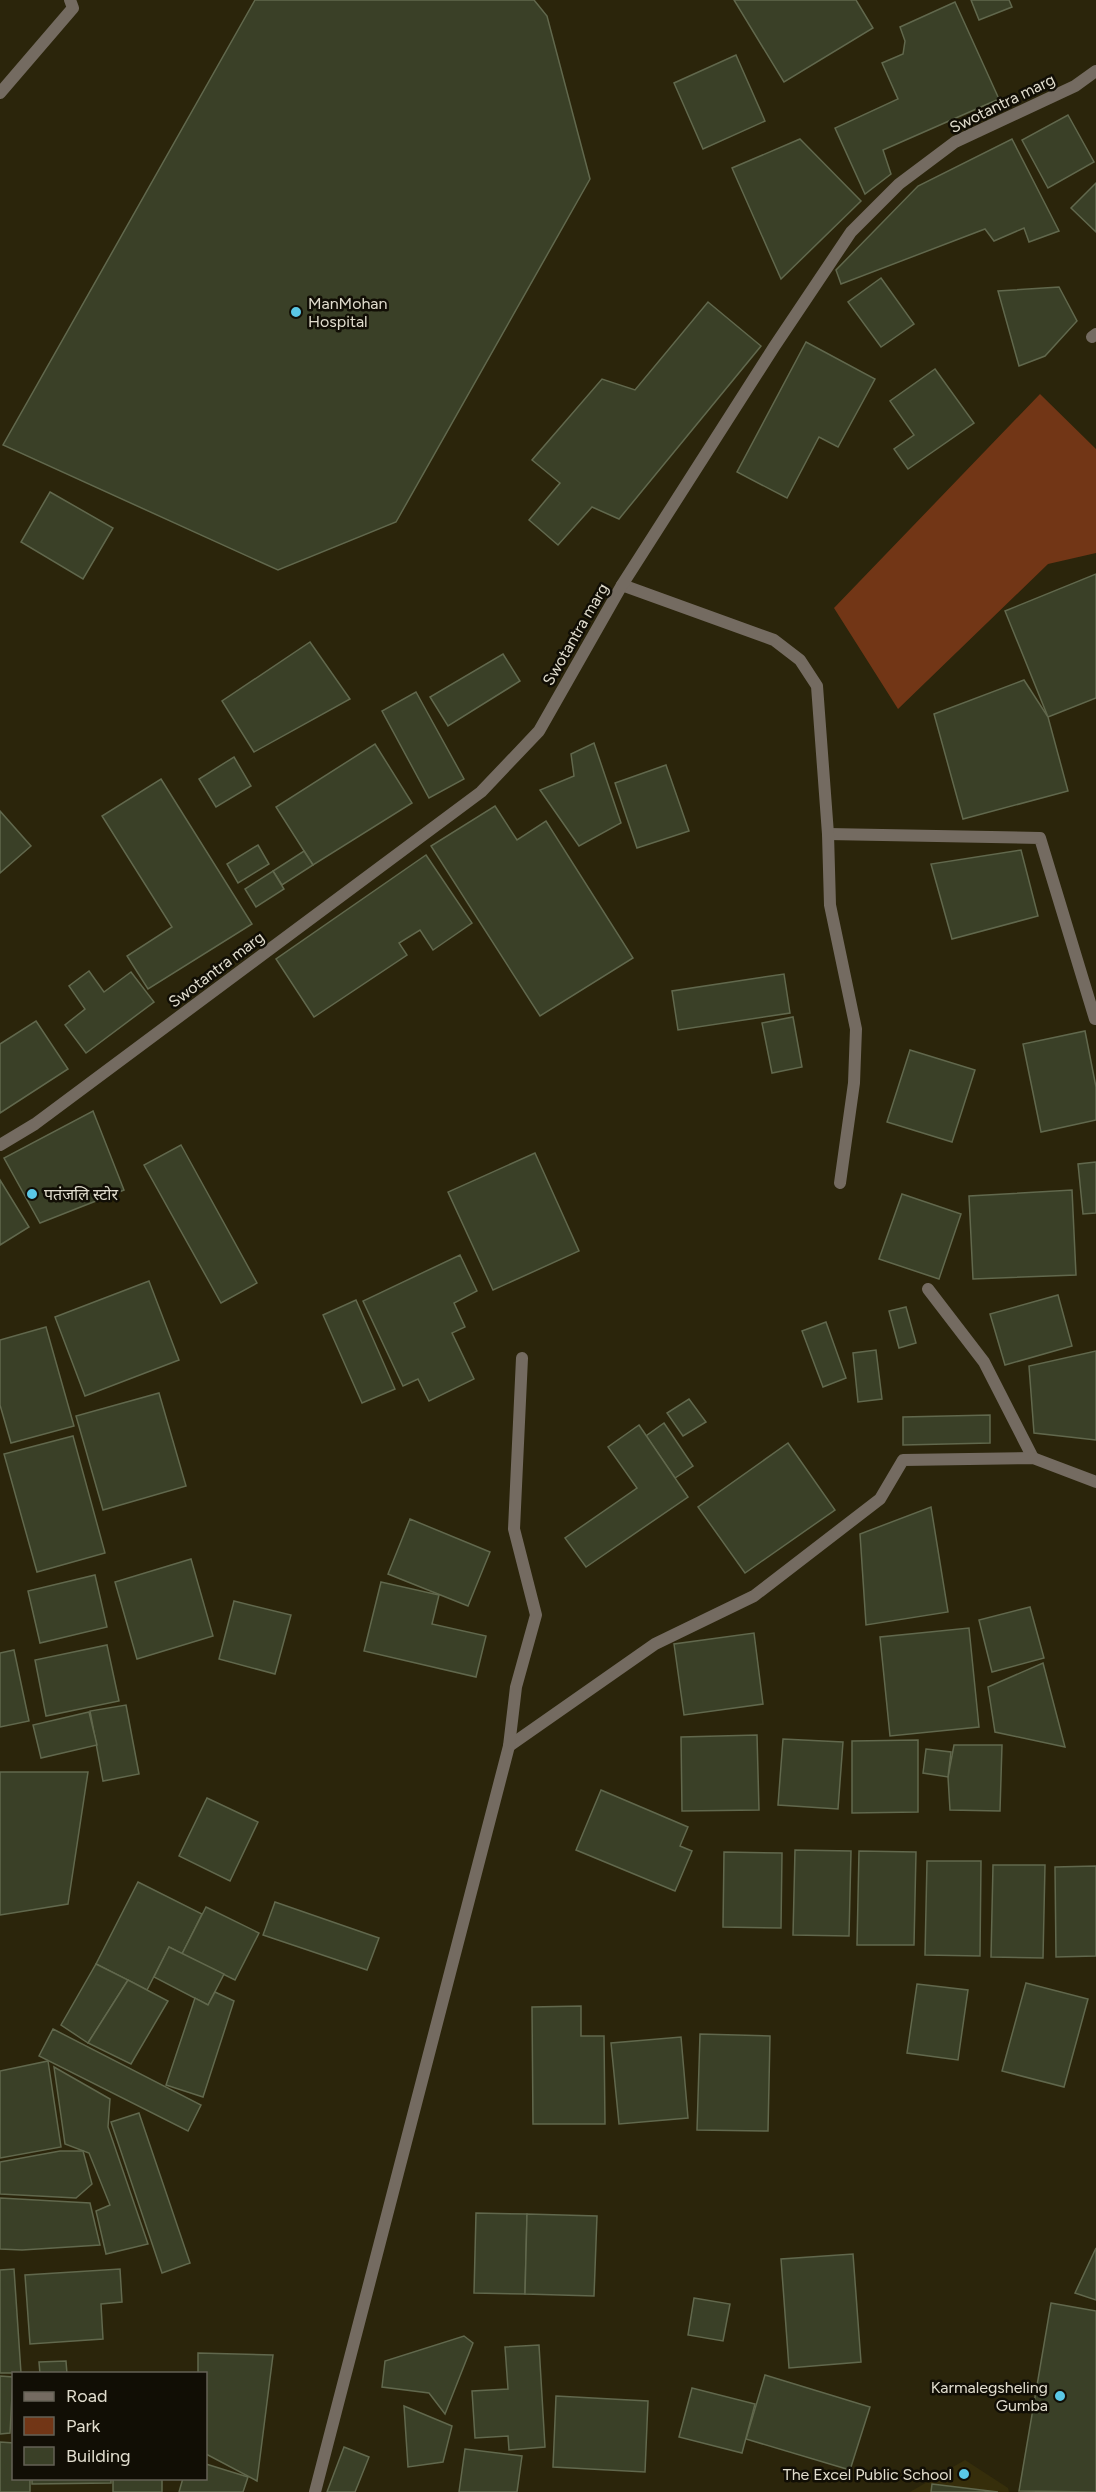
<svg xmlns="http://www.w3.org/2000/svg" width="1096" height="2492" font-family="Figtree,'Noto Sans Devanagari',sans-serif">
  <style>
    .built { fill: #362e0b }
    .green { fill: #723616 }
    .building { fill: #3a4027; stroke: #61684d; stroke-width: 1.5 }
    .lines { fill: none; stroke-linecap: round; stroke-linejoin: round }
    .lane { stroke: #746b61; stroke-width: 12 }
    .street { stroke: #746b61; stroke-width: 12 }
    .poi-dot { fill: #5ac8e6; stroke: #110e05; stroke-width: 2 }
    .labels { text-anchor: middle; stroke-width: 5; stroke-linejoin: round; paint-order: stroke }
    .street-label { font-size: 16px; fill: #e1ddce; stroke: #110e05 }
    .poi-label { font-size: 16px; fill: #e1ddce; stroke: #110e05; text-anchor: start }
  </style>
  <rect width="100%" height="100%" fill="#2b250b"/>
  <polygon class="built" points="965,2460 1008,2488 1009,2492 910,2492"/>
  <polygon class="green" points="1040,394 1096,449 1096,553 1048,564 898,709 834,608"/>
  <g class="building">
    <polygon points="255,0 534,0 547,16 590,179 396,522 278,570 3,445"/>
    <polygon points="734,0 856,0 873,28 784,82"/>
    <polygon points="971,0 1009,0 1012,7 979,20"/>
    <polygon points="955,2 999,99 883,150 891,174 865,194 835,128 898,99 882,63 903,54 905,41 900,27"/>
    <polygon points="736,55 765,121 703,149 674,83"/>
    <polygon points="1068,115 1094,162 1048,188 1022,140"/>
    <polygon points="800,139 861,201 781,279 732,168"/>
    <polygon points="1012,139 1059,231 1029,242 1024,228 994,241 985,229 841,284 836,270 918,186"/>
    <polygon points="1096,183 1096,232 1071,208"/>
    <polygon points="881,278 914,324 881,347 848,302"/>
    <polygon points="1059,287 1077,321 1045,356 1019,366 998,291"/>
    <polygon points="708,302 761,346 619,519 592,507 558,545 529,520 560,483 532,460 602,379 635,390"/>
    <polygon points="806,342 875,379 838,447 819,437 787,498 737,472"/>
    <polygon points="935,369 974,423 908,469 894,449 914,435 890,401"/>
    <polygon points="50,492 113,528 83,579 21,542"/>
    <polygon points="1096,574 1096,698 1048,717 1005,611"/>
    <polygon points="310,642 350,699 254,752 222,701"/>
    <polygon points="503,654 520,681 448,726 430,697"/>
    <polygon points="1024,680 1048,717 1068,791 963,819 934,714"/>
    <polygon points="416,692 464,779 429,798 382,711"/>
    <polygon points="594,743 621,823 579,846 540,790 574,776 571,754"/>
    <polygon points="375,744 412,803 313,865 276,807"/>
    <polygon points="234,757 251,786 216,807 199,779"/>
    <polygon points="666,765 689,831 637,848 615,783"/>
    <polygon points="161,779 252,924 148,989 127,956 172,927 102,816"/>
    <polygon points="495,806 517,840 546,821 633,958 540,1016 431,846"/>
    <polygon points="0,811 31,846 0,873"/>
    <polygon points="258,845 269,864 238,883 227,864"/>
    <polygon points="1021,850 1038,916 952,939 931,864"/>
    <polygon points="304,851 313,865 282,885 273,871"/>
    <polygon points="426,855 472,923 433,950 420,930 399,943 407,955 314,1017 276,959"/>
    <polygon points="273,871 284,889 256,907 245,889"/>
    <polygon points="89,971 104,992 131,972 154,1002 86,1053 65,1025 85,1009 69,986"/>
    <polygon points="784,974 790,1013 678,1030 672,991"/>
    <polygon points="793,1017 802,1067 772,1073 762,1023"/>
    <polygon points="36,1021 68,1069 0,1113 0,1044"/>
    <polygon points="1085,1031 1096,1087 1096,1120 1041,1132 1023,1044"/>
    <polygon points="910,1050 975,1070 952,1142 887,1122"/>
    <polygon points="93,1111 124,1190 40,1223 4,1158"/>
    <polygon points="181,1145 257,1283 221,1303 144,1165"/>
    <polygon points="535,1153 579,1251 493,1290 448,1192"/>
    <polygon points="1096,1162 1096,1213 1083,1214 1078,1164"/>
    <polygon points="0,1180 29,1227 0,1245"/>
    <polygon points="1072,1190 1076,1275 973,1279 969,1196"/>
    <polygon points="902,1194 961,1214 939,1279 879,1259"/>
    <polygon points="460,1255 477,1291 454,1303 465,1327 452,1333 474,1379 429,1401 418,1379 403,1386 363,1301"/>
    <polygon points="149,1281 179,1360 85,1396 55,1317"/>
    <polygon points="1058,1295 1072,1346 1005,1365 990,1314"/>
    <polygon points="356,1300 395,1389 362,1403 323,1315"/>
    <polygon points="906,1307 916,1343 899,1348 889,1311"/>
    <polygon points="826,1322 846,1378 823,1387 802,1331"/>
    <polygon points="46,1327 74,1426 11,1443 0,1405 0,1340"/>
    <polygon points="876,1350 882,1399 858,1402 853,1353"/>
    <polygon points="1096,1351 1096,1440 1034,1433 1029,1366"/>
    <polygon points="159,1393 186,1486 103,1510 76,1416"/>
    <polygon points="689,1399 706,1422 683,1436 667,1413"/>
    <polygon points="990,1415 990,1443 903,1445 903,1417"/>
    <polygon points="664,1423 693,1466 675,1478 646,1436"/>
    <polygon points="639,1425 688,1497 586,1567 565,1538 637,1488 608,1447"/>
    <polygon points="73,1436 105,1553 37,1572 4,1454"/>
    <polygon points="788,1443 835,1510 745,1573 698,1507"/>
    <polygon points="931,1507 948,1612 866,1625 860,1534"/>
    <polygon points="410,1519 490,1552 468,1606 388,1574"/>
    <polygon points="191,1559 213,1636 137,1659 115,1582"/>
    <polygon points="95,1575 107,1627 40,1643 28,1591"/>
    <polygon points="381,1582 439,1595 432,1624 486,1636 476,1677 364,1651"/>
    <polygon points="234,1601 291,1615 275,1674 219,1659"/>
    <polygon points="1030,1607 1044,1658 992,1672 979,1620"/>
    <polygon points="969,1628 979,1727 890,1736 880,1637"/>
    <polygon points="754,1633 763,1704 684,1715 674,1644"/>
    <polygon points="107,1645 119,1701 46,1716 35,1660"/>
    <polygon points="14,1650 29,1721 0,1727 0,1653"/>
    <polygon points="1043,1663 1065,1747 995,1732 988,1687"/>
    <polygon points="126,1705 139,1774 103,1781 90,1711"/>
    <polygon points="89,1712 97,1745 41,1758 33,1725"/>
    <polygon points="757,1735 759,1810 682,1811 681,1737"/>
    <polygon points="783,1739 843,1742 838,1809 778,1805"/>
    <polygon points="918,1740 918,1812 852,1813 852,1741"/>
    <polygon points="954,1745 1002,1745 1000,1811 950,1810 948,1777"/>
    <polygon points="926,1749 951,1752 948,1777 923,1773"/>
    <polygon points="0,1772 88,1772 68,1904 0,1915"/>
    <polygon points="601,1790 688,1827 680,1846 692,1851 675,1891 576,1850"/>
    <polygon points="207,1798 258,1822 230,1881 179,1856"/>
    <polygon points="795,1850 851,1851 849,1936 793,1935"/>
    <polygon points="859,1851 916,1852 914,1945 857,1945"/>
    <polygon points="724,1852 782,1853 781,1928 723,1927"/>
    <polygon points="927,1861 981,1861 980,1956 925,1955"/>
    <polygon points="993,1865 1045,1865 1043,1958 991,1957"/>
    <polygon points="1096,1866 1096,1956 1056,1957 1055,1867"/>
    <polygon points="138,1882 202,1914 182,1954 169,1947 147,1990 96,1964"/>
    <polygon points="275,1902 379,1938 367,1970 263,1935"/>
    <polygon points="206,1907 259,1933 235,1980 182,1954"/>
    <polygon points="169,1947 224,1974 208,2005 154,1977"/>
    <polygon points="96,1964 128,1980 88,2043 61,2025"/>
    <polygon points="128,1980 168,2001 131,2064 88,2043"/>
    <polygon points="1026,1983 1088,1999 1064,2087 1002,2071"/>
    <polygon points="917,1984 968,1990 958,2060 907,2053"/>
    <polygon points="215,1992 234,2001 203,2097 166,2085 195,1998 208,2005"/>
    <polygon points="581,2006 581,2036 604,2036 605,2124 533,2124 532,2007"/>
    <polygon points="53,2029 201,2105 188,2131 39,2056"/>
    <polygon points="700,2034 770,2036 768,2131 697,2130"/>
    <polygon points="681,2037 688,2118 619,2124 611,2043"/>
    <polygon points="48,2061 61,2147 0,2158 0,2071"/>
    <polygon points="54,2067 110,2099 108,2127 148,2244 106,2254 96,2211 110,2205 89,2153 65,2144"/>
    <polygon points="139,2113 190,2263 162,2273 111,2122"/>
    <polygon points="60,2151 83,2151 92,2184 76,2198 0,2194 0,2162"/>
    <polygon points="0,2198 90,2203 100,2245 22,2250 0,2249"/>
    <polygon points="476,2213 527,2214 525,2294 474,2293"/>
    <polygon points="527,2214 597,2216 594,2296 525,2294"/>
    <polygon points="1096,2248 1096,2300 1075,2293"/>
    <polygon points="853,2254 861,2362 789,2368 781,2259"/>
    <polygon points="14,2269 21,2373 0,2373 0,2270"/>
    <polygon points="120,2269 122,2302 101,2304 103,2339 30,2344 25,2275"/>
    <polygon points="694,2298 730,2304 723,2341 688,2335"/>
    <polygon points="1051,2303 1096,2311 1096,2492 1019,2491"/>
    <polygon points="464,2336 473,2343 445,2414 429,2393 382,2387 385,2361"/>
    <polygon points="539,2345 545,2447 509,2450 508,2436 475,2438 472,2391 508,2389 505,2347"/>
    <polygon points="198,2353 273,2355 257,2481 206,2454 206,2374 198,2374"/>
    <polygon points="66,2361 67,2374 40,2374 39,2362"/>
    <polygon points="765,2375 870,2407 850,2470 746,2439"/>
    <polygon points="0,2376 13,2377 10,2433 0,2434"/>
    <polygon points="692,2388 755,2404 742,2453 679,2437"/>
    <polygon points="556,2396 648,2401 645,2472 553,2467"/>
    <polygon points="404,2406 452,2426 443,2462 408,2467"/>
    <polygon points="0,2442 14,2443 14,2478 30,2478 30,2492 0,2492"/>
    <polygon points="344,2447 369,2457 355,2492 327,2492"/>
    <polygon points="465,2449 522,2456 517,2492 459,2492"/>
    <polygon points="206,2464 248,2477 243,2492 179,2492 183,2478 206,2478"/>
    <polygon points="32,2478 111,2478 111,2483 32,2484"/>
    <rect x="113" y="2478" width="49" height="14"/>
    <polygon points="932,2484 998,2492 931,2492"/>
  </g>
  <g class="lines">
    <g class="lane">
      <polyline points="0,93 73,8 70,0"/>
      <polyline points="828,834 1040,838 1095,1019"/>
    </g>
    <g class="street">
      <polyline points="1092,337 1096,334"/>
      <polyline points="622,585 774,640 800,660 817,686 828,834 830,905 856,1029 854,1083 840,1183"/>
      <polyline points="0,1145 35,1124 481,792 539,731 622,585 774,347 851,232 899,184 955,142 1075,86 1096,71"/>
      <polyline points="928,1289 984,1362 1033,1458"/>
      <polyline points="509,1746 655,1644 754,1596 880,1499 903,1460 1033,1458 1096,1482"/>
      <polyline points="315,2492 509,1746 516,1687 536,1615 514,1529 522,1358"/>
    </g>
  </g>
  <g class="poi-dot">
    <circle cx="296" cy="312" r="6"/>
    <circle cx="32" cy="1194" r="6"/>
    <circle cx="1060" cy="2396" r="6"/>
    <circle cx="964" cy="2474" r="6"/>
  </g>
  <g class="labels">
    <g class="street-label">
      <text transform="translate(1002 103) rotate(-26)" y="6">Swotantra marg</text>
      <text transform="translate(575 634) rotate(-60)" y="6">Swotantra marg</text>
      <text transform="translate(216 969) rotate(-37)" y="6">Swotantra marg</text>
    </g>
    <g class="poi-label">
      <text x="308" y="309">ManMohan<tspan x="308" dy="18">Hospital</tspan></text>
      <text x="44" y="1200">पतंजलि स्टोर</text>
      <text x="1048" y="2393" text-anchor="end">Karmalegsheling<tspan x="1048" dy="18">Gumba</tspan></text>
      <text x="952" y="2480" text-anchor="end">The Excel Public School</text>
    </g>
  </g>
  <rect x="12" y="2372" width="195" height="108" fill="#110e05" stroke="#646155" stroke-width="1.5"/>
  <rect x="24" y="2392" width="30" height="9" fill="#746b61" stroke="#646155" stroke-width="1.5"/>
  <text x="66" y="2402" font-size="18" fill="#e1ddce">Road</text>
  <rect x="24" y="2417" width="30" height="18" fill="#723616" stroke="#646155" stroke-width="1.5"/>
  <text x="66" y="2432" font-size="18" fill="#e1ddce">Park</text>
  <rect x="24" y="2447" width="30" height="18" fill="#3a4027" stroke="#646155" stroke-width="1.5"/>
  <text x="66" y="2462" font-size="18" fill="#e1ddce">Building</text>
</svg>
